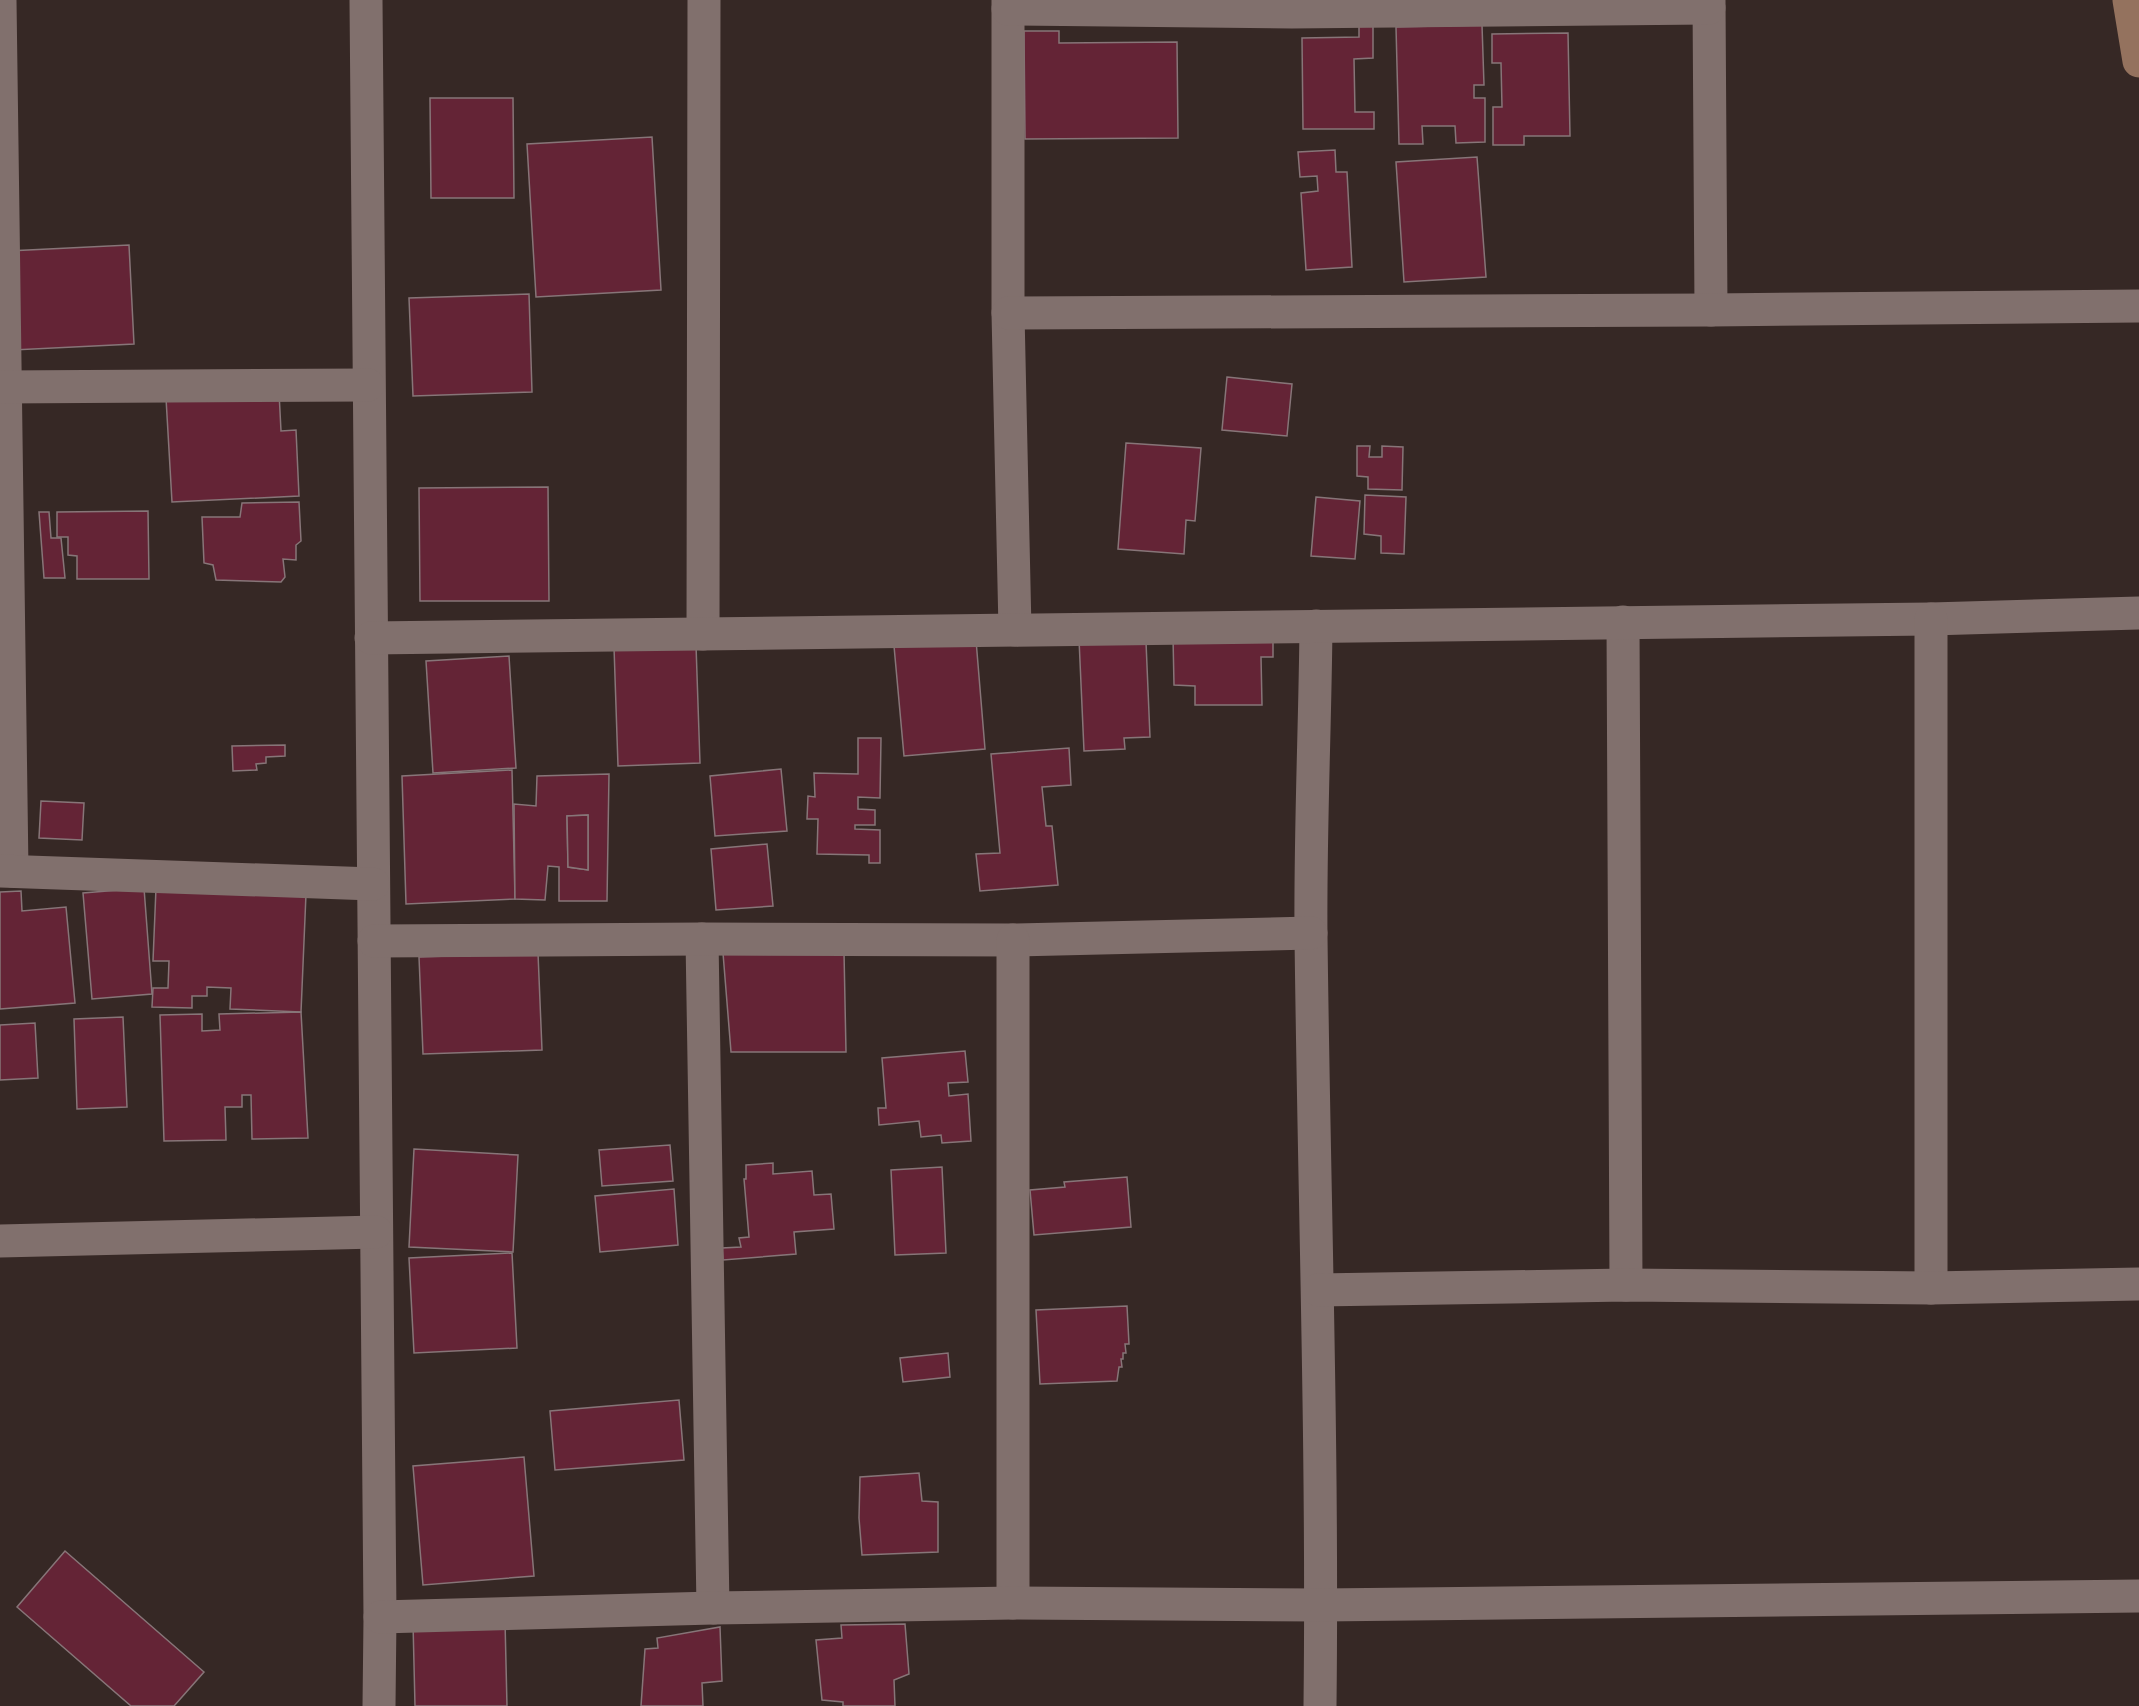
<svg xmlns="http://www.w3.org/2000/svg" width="2139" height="1706" font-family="Ubuntu,sans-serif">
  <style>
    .building { fill: #642436; stroke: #877578; stroke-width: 1.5; fill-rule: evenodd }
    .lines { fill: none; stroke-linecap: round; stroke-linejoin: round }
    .street { stroke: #81706d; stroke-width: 33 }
    .secondary { stroke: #94725e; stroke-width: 33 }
  </style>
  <rect width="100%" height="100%" fill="#362825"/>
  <g class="building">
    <polygon points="1359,23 1373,23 1373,58 1354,59 1355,112 1374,112 1374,129 1303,129 1302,38 1359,37"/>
    <polygon points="1482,25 1484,85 1474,85 1474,98 1485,98 1485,142 1456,143 1455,126 1422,126 1423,144 1399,144 1396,27"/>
    <polygon points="1024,31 1059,31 1059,43 1177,42 1178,138 1025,139"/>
    <polygon points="1568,33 1570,136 1524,136 1524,145 1493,145 1493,107 1502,107 1501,63 1492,63 1492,34"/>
    <polygon points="430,98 513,98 514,198 431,198"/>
    <polygon points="652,137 661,290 536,297 527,144"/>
    <polygon points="1335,150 1336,172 1347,172 1352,267 1306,270 1301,193 1318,191 1317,176 1300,177 1298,152"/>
    <polygon points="1477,157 1486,277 1404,282 1396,162"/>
    <polygon points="129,245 134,344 13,350 8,251"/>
    <polygon points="529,294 532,392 413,396 409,298"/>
    <polygon points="1227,377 1292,384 1287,436 1222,430"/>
    <polygon points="279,392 281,431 296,430 299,496 172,502 166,398"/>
    <polygon points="1126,443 1201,448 1195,521 1186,520 1184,554 1118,549"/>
    <polygon points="1357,446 1370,446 1369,457 1382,457 1382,446 1403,447 1402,490 1368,489 1368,477 1357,476"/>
    <polygon points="548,487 549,601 420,601 419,488"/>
    <polygon points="1365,495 1406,497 1404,554 1381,553 1381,536 1364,534"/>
    <polygon points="1316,497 1360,501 1355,559 1311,556"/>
    <polygon points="299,502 301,541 296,545 296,560 283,559 285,577 281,582 216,580 213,565 204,563 202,517 240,517 242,503"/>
    <polygon points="148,511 149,579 77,579 77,556 68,555 68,537 57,537 57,512"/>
    <polygon points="39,512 49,512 51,538 61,538 65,578 44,578"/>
    <polygon points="1173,637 1273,637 1273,657 1261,657 1262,705 1195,705 1195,686 1174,685"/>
    <polygon points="1079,639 1146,642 1150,737 1124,738 1125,749 1084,751"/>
    <polygon points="976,640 985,749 904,756 894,646"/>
    <polygon points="696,645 700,763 618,766 614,647"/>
    <polygon points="509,656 516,768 433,773 426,661"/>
    <polygon points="858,738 881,738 880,798 858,797 858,809 875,810 875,825 855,825 855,829 880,830 880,863 869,863 869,855 817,854 818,819 807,819 808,796 815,797 814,773 858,774"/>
    <polygon points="285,745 285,756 266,757 266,763 256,764 257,770 233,771 232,746"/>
    <polygon points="1069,748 1071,785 1042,787 1046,826 1052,826 1058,885 980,891 976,854 1000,853 991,754"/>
    <polygon points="781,769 787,831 715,836 710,776"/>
    <polygon points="512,770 515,899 406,904 402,776"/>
    <path d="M609,774L607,901H559V867L548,866L545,900L515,899L514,804L536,806L537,776ZM588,815V870L568,867L567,816Z"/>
    <polygon points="41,801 84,803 82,840 39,838"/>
    <polygon points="588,815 588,870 568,867 567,816"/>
    <polygon points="767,844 773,906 716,910 711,849"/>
    <polygon points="144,888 152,994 92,999 83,893"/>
    <polygon points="156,888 306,894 301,1012 230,1009 231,988 207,987 207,996 192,996 192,1008 152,1007 153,988 168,988 169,961 153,961"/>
    <polygon points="21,891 22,911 66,907 75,1003 0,1009 0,892"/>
    <polygon points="844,952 846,1052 731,1052 723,953"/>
    <polygon points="538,953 542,1050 423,1054 419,957"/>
    <polygon points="301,1012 308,1138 252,1139 251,1095 242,1095 242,1107 225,1107 226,1140 164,1141 160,1015 202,1014 202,1031 220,1030 219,1014"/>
    <polygon points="123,1017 127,1107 77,1109 74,1019"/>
    <polygon points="35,1023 38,1078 0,1080 0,1025"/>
    <polygon points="965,1051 968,1082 948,1083 949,1096 968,1094 971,1141 942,1143 941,1135 921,1137 919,1121 879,1125 878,1108 886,1108 882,1058"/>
    <polygon points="670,1145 673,1181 602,1186 599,1150"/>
    <polygon points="414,1149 518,1155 513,1252 409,1247"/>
    <polygon points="773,1163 773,1174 812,1171 814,1195 831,1194 834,1229 794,1232 796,1254 723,1260 722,1248 741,1247 739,1238 749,1237 744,1179 746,1179 746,1165"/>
    <polygon points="942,1167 946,1253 895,1255 891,1170"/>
    <polygon points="1127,1177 1131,1227 1034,1235 1030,1190 1065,1187 1064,1182"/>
    <polygon points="674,1189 678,1245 600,1252 595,1196"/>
    <polygon points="512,1253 517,1348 414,1353 409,1258"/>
    <polygon points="1127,1306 1129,1344 1125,1344 1126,1353 1123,1353 1123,1359 1121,1359 1122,1367 1119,1367 1117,1381 1040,1384 1036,1310"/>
    <polygon points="948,1353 950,1377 903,1382 900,1358"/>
    <polygon points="679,1400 684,1460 555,1470 550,1411"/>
    <polygon points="524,1457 534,1576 423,1585 413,1466"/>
    <polygon points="919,1473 922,1501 938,1502 938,1552 862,1555 859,1518 860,1477"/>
    <polygon points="65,1551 204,1672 174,1706 131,1706 17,1607"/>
    <polygon points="505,1621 507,1706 415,1706 413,1623"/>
    <polygon points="905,1624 909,1674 894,1680 895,1706 843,1706 843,1702 822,1700 816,1640 842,1638 841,1625"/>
    <polygon points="720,1627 722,1681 702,1683 703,1706 641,1706 645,1649 658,1648 657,1638"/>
  </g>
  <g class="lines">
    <g class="street">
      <polyline points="0,0 12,871"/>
      <polyline points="366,0 380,1617 379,1706"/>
      <polyline points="1008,0 1008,313 1015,630"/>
      <polyline points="1709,0 1711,310"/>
      <polyline points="1008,9 1292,12 1709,8"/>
      <polyline points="1008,313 1711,310 2139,306"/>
      <polyline points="0,387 368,385"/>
      <polyline points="1623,622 1626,1285"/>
      <path d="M1316,626C1315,729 1310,833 1311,936C1314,1192 1323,1449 1320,1706"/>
      <polyline points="703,634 704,0"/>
      <polyline points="371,638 1931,619 2139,613"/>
      <polyline points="0,871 373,884"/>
      <polyline points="702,939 713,1608"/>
      <polyline points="374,941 702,939 1013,940 1311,933"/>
      <polyline points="0,1241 376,1232"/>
      <polyline points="1931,1288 1931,619"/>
      <polyline points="1318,1290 1626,1285 1931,1288 2139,1284"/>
      <polyline points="1013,1603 1013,940"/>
      <polyline points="380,1617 713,1608 1013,1603 1322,1605 2139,1596"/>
    </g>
    <polyline class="secondary" points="2129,0 2139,61"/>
  </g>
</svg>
